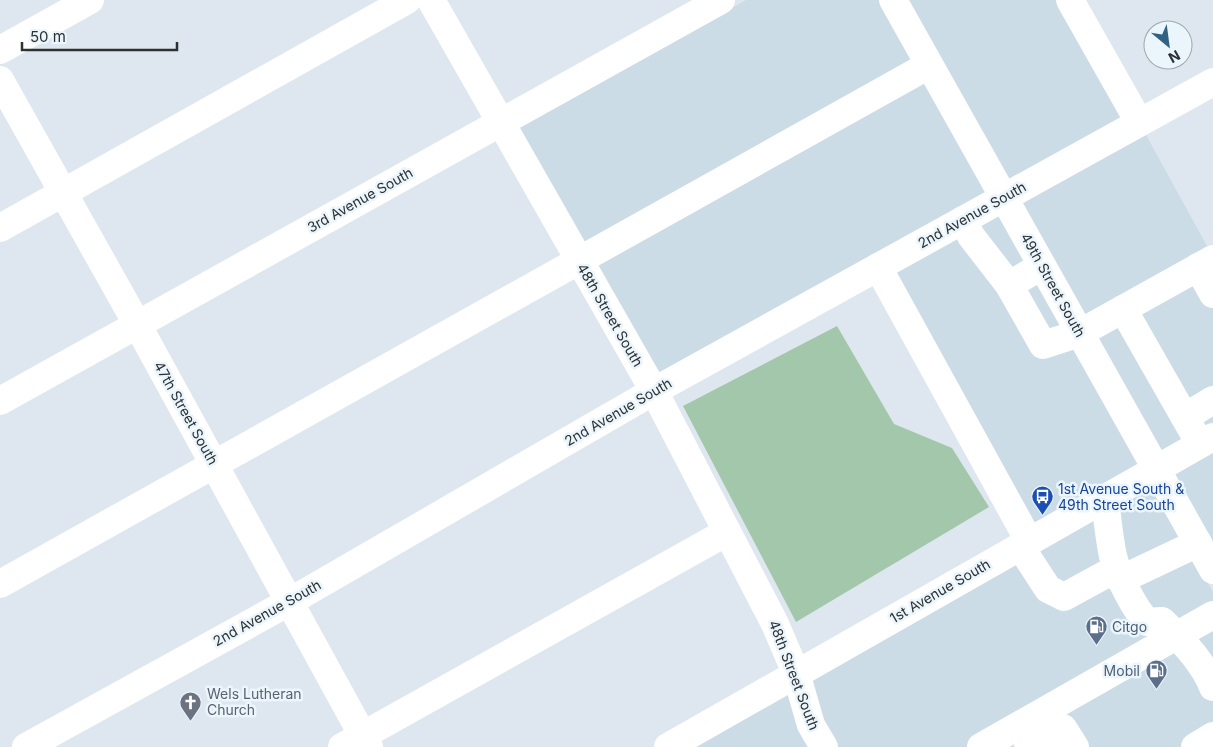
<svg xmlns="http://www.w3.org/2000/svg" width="1213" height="747" font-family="Inter,sans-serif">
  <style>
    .built { fill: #ccdce7 }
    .green { fill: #a3c7aa }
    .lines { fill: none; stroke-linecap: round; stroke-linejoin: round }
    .minor { stroke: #fff; stroke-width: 28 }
    .major { stroke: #fff; stroke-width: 28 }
    .labels { text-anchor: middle; stroke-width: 5; stroke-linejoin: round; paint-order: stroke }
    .street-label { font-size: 14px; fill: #2d3133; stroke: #ebf5fc }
    .transit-label { font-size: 14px; fill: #164399; stroke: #ebf5fc; text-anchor: start }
    .service-label { font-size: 14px; fill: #4e5e75; stroke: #ebf5fc; text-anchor: start }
    .worship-label { font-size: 14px; fill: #5b616d; stroke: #ebf5fc; text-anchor: start }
  </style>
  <rect width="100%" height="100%" fill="#dee7ef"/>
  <g class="built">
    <polygon points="746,0 881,0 989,192 658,376 515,128"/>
    <polygon points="905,0 1071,0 1133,112 1007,182"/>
    <polygon points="1145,133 1213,257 1213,424 1160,454 1019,203"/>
    <polygon points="1000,213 1141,464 1022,531 879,280"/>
    <polygon points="1213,451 1213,549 1171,475"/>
    <polygon points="1153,485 1213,592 1213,747 836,747 821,721 809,680"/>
    <polygon points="790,691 811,747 692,747"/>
  </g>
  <polygon class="green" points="837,326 894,424 952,448 989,507 796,622 683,406"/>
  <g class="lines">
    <g class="minor">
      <polyline points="431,0 654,391 775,624 796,673 811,725 824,747"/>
      <polyline points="1070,0 1139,122"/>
      <polyline points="0,50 90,0"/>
      <polyline points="0,80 137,324 369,747"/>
      <polyline points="963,220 971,236 1009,285"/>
      <polyline points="0,228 407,0"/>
      <polyline points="1042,266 1009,285 1043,345 1080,333 1213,259"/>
      <polyline points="878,267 1029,541"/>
      <polyline points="1198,267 1213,294"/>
      <polyline points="1123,309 1200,444"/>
      <polyline points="0,401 721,0"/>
      <polyline points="1185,417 1213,400"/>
      <path d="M1105,498C1107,517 1109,537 1113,556C1117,575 1134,608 1147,622L1162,621C1180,638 1204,663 1213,687"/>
      <polyline points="1020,546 1048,589 1064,597 1108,573 1122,579 1198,543"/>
      <polyline points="0,584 929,65"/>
      <polyline points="26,747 289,602 654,391 1213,82"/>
      <polyline points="342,747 727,532"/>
      <polyline points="981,747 1213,615"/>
      <polyline points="1028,747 1063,728 1075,747"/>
      <polyline points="1195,747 1213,736"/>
    </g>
    <g class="major">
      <polyline points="893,0 1213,570"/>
      <polyline points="668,747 1213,437"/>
    </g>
  </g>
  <defs>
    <symbol id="bus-pin" viewBox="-11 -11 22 30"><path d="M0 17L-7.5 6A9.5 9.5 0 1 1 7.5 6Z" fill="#1a4fb4" stroke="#ebf5fc"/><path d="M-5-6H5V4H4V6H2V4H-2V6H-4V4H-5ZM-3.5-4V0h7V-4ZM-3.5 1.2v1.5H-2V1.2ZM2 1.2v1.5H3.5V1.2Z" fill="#fff"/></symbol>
    <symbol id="fuel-pin" viewBox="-11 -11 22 30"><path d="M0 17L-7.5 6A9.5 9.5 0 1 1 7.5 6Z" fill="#5c6f8a" stroke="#ebf5fc"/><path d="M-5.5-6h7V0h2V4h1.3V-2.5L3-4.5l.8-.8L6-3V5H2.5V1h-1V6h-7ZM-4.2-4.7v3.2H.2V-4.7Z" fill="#fff"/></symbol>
    <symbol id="church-pin" viewBox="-11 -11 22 30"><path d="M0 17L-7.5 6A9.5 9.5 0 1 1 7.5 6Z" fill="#6b7280" stroke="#ebf5fc"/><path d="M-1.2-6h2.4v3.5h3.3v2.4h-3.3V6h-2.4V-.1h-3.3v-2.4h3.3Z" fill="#fff"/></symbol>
  </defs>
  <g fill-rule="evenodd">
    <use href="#bus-pin" x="1030" y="484" width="25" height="34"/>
    <use href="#fuel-pin" x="1084" y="614" width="25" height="34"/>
    <use href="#fuel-pin" x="1144" y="658" width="25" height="34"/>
    <use href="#church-pin" x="178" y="690" width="25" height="34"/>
  </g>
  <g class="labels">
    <g class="street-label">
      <text transform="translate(360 200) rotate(-29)" y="5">3rd Avenue South</text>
      <text transform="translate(972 215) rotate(-29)" y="5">2nd Avenue South</text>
      <text transform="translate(1053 285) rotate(61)" y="5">49th Street South</text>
      <text transform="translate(610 315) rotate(60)" y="5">48th Street South</text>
      <text transform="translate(618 412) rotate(-30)" y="5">2nd Avenue South</text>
      <text transform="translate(186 413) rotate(61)" y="5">47th Street South</text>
      <text transform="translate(940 591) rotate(-30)" y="5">1st Avenue South</text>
      <text transform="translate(267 613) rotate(-29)" y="5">2nd Avenue South</text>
      <text transform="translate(794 675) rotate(69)" y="5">48th Street South</text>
    </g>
    <g class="transit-label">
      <text x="1058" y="494">1st Avenue South &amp;<tspan x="1058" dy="16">49th Street South</tspan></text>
    </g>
    <g class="service-label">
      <text x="1112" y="632">Citgo</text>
      <text x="1140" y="676" text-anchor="end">Mobil</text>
    </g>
    <g class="worship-label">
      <text x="207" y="699">Wels Lutheran<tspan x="207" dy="16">Church</tspan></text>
    </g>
  </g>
  <g transform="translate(1168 45) rotate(151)"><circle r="24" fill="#ebf5fc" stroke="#9fa7ac"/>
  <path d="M0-4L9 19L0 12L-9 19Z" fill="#326281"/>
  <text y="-8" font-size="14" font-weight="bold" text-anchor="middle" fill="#2d3133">N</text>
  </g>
  <path d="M22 42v8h155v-8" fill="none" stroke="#2d3133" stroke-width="2.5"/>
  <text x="30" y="42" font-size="15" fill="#2d3133" stroke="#ebf5fc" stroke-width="4" paint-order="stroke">50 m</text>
</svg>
